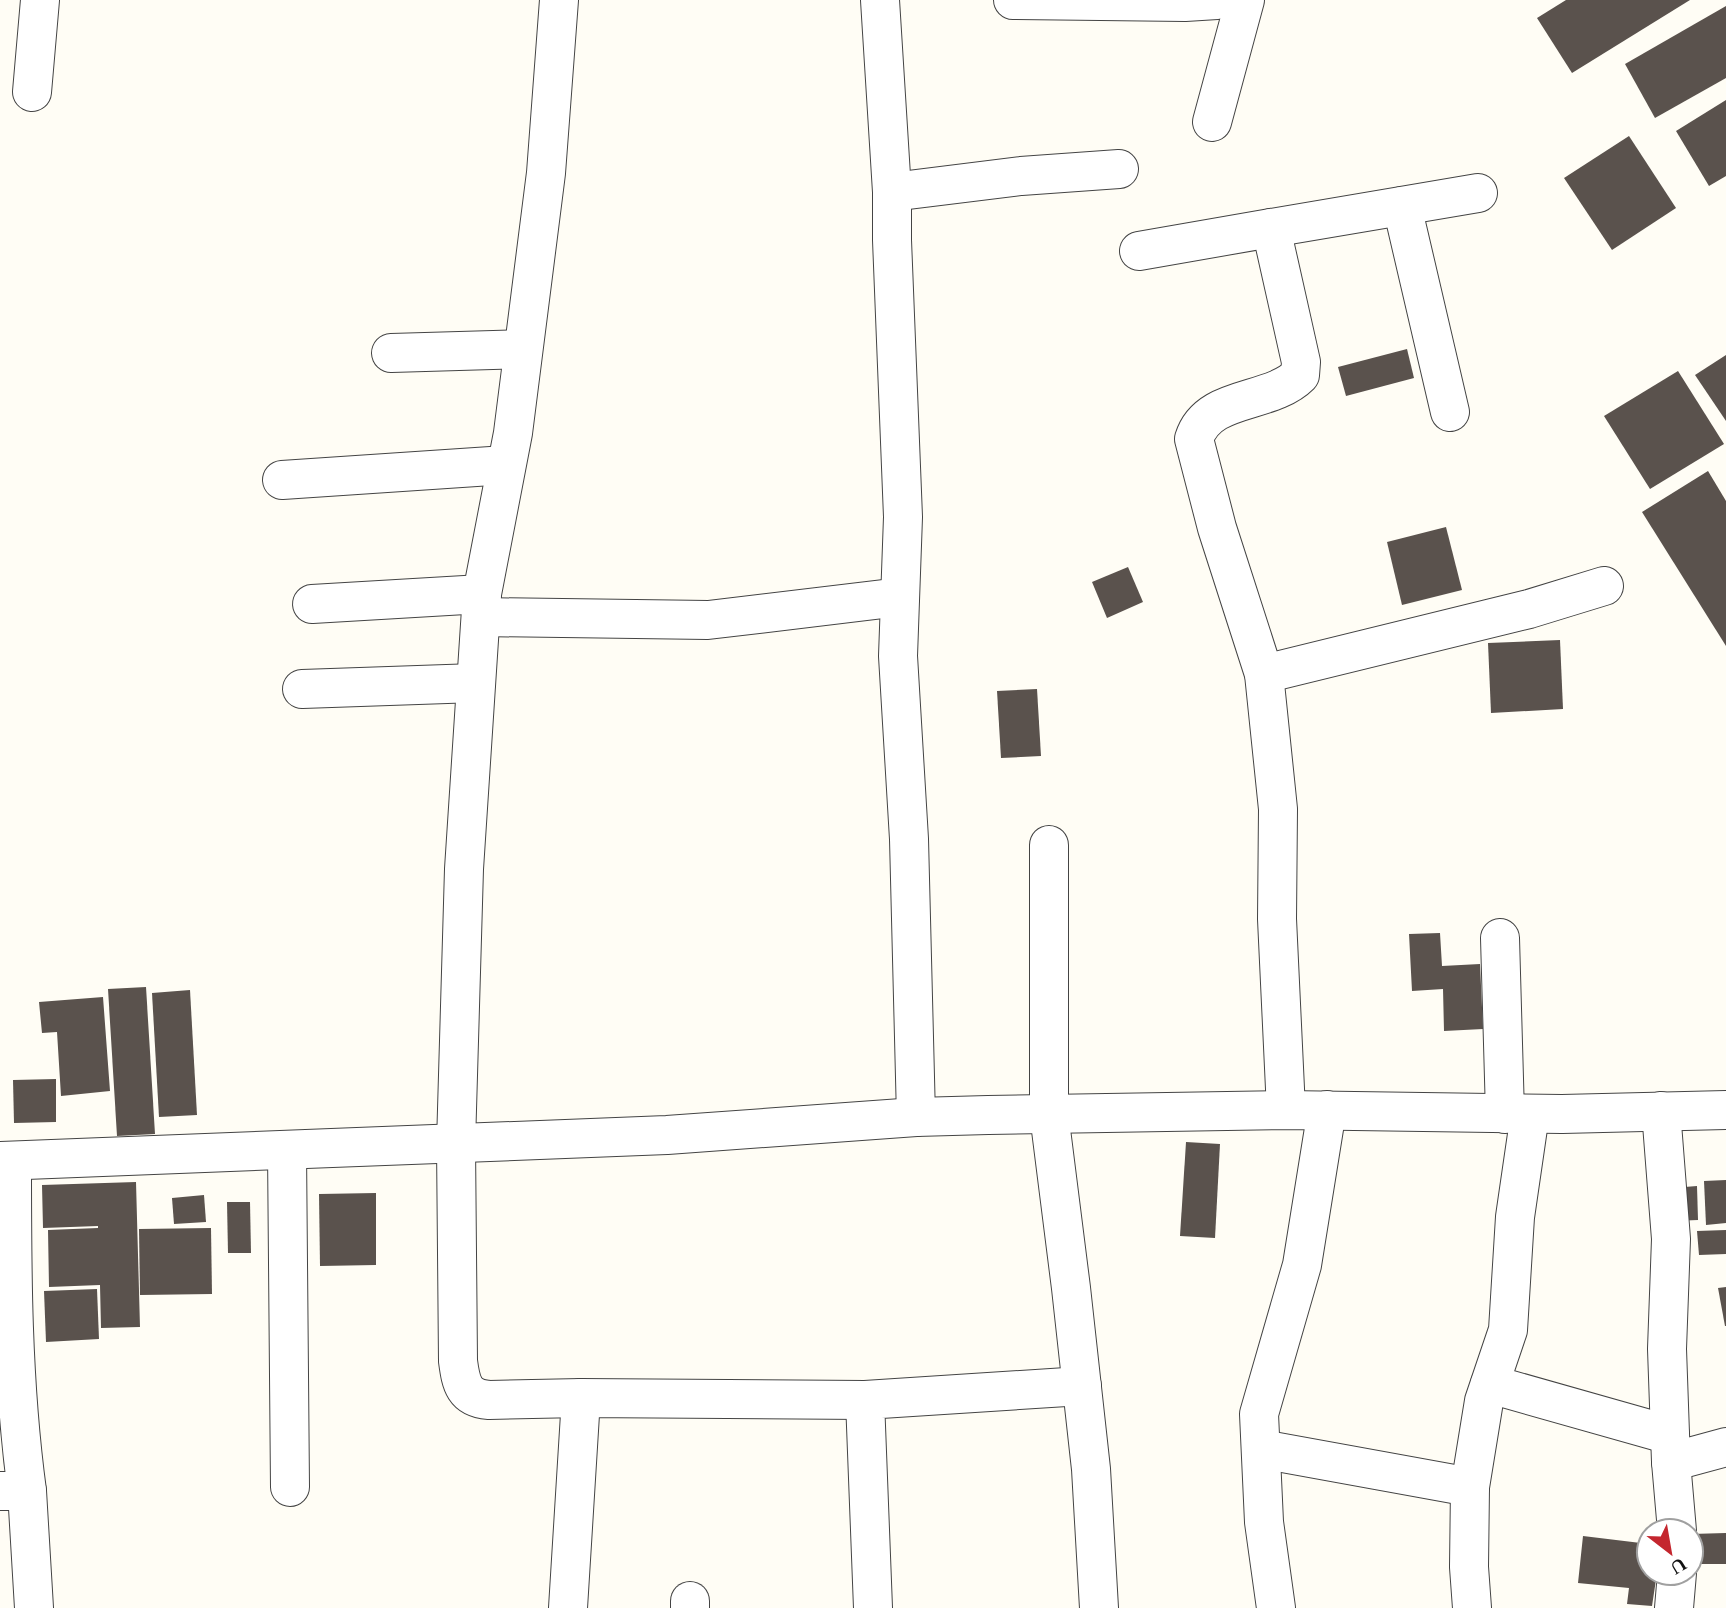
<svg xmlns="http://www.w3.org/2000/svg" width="1726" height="1608" font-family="Spectral,serif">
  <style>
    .building { fill: #5a524d }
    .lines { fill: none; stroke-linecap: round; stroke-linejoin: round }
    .minor-casing { stroke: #444; stroke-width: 40 }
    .minor { stroke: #fff; stroke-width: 38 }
  </style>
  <rect width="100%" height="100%" fill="#fffdf5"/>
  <g class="building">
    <polygon points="1566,0 1690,0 1572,73 1537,18"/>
    <polygon points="1726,6 1726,78 1655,118 1625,64"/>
    <polygon points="1726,100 1726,176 1709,186 1676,131"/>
    <polygon points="1629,136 1676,208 1612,250 1564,178"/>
    <polygon points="1407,349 1414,378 1346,396 1338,367"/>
    <polygon points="1726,355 1726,421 1695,375"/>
    <polygon points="1678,371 1724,444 1650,489 1604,416"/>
    <polygon points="1708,471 1726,501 1726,646 1642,512"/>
    <polygon points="1446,527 1462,590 1402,605 1387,542"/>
    <polygon points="1128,567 1143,602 1107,618 1092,582"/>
    <polygon points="1560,640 1563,709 1491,713 1488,643"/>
    <polygon points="1037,689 1041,756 1001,758 997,691"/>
    <polygon points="1440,933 1442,966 1480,964 1483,1029 1444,1031 1443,989 1412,991 1409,934"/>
    <polygon points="146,987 155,1134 117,1136 108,989"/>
    <polygon points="190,990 197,1115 159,1117 152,993"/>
    <polygon points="103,997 110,1091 61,1096 57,1032 42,1033 39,1002"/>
    <polygon points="56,1079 56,1122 14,1123 13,1080"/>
    <polygon points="1186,1142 1220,1144 1215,1238 1180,1236"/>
    <polygon points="1726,1180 1726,1223 1706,1225 1704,1181"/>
    <polygon points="136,1182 140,1327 101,1328 100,1285 49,1287 48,1230 98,1228 98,1226 43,1228 42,1185"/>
    <polygon points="1697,1186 1698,1220 1673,1221 1672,1188"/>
    <polygon points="376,1193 376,1265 320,1266 319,1194"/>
    <polygon points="204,1195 206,1222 174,1224 172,1198"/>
    <polygon points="227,1202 250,1202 251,1253 228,1253"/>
    <polygon points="211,1228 212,1294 140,1295 139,1229"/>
    <polygon points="1726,1230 1726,1254 1699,1255 1697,1231"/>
    <polygon points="1726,1287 1726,1326 1725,1326 1718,1288"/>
    <polygon points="97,1289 99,1339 46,1342 44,1291"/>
    <polygon points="1726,1533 1726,1564 1691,1564 1691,1534"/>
    <polygon points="1583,1536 1649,1544 1649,1573 1657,1573 1652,1606 1627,1604 1629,1588 1578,1583"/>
  </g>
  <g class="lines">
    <defs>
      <g id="minor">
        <path d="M559,0L546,173L513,433L482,594L464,869L456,1144L458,1361C461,1384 464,1398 489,1400L581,1398L865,1400"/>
        <polyline points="880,0 892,192 892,240 903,517 898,656 909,839 916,1117"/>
        <polyline points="1013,0 1185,2 1217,0"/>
        <polyline points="32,92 40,0"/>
        <polyline points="1212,122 1245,0"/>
        <polyline points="892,192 1021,176 1119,169"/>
        <polyline points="1402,206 1450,412"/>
        <polyline points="1139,251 1271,228"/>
        <polyline points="391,353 523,349"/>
        <polyline points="282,480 506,465"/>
        <polyline points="312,604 482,594"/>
        <polyline points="481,617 708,620 900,597"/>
        <polyline points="1264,674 1529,609 1604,586"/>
        <polyline points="302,689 476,683"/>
        <polyline points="1049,845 1049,1114 1071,1288 1091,1469 1099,1608"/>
        <polyline points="1500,938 1505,1114"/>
        <path d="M1286,1110L1277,919L1278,809L1264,674L1217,528L1194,439C1208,394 1270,405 1300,375L1301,362L1271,228L1478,193"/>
        <polyline points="1661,1111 1671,1239 1667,1349 1671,1462 1677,1531"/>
        <polyline points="287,1150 290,1487"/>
        <polyline points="0,1161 667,1135 916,1117 988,1115 1286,1110 1562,1114 1726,1110"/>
        <path d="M12,1161C12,1271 12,1381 27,1491"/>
        <polyline points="1490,1384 1670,1435"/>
        <polyline points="1261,1449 1470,1487"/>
        <polyline points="1671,1462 1726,1447"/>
        <polyline points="0,1491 27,1491 34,1608"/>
        <polyline points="690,1601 690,1608"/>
        <polyline points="568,1608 581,1398"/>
        <polyline points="873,1608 865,1400 1082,1386"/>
        <polyline points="1276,1608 1264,1522 1259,1414 1302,1265 1327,1110"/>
        <polyline points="1472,1608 1469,1567 1470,1487 1484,1401 1508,1330 1515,1217 1530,1114"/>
        <polyline points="1674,1608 1677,1573"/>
      </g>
    </defs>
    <use href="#minor" class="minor-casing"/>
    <use href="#minor" class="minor"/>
  </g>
  <g transform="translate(1670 1552) rotate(149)"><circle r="33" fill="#ffffff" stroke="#a0a0a0" stroke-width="2"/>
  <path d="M0-5L12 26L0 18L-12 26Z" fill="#c4262e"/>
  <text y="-10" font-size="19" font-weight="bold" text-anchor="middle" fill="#111111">U</text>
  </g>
</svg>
